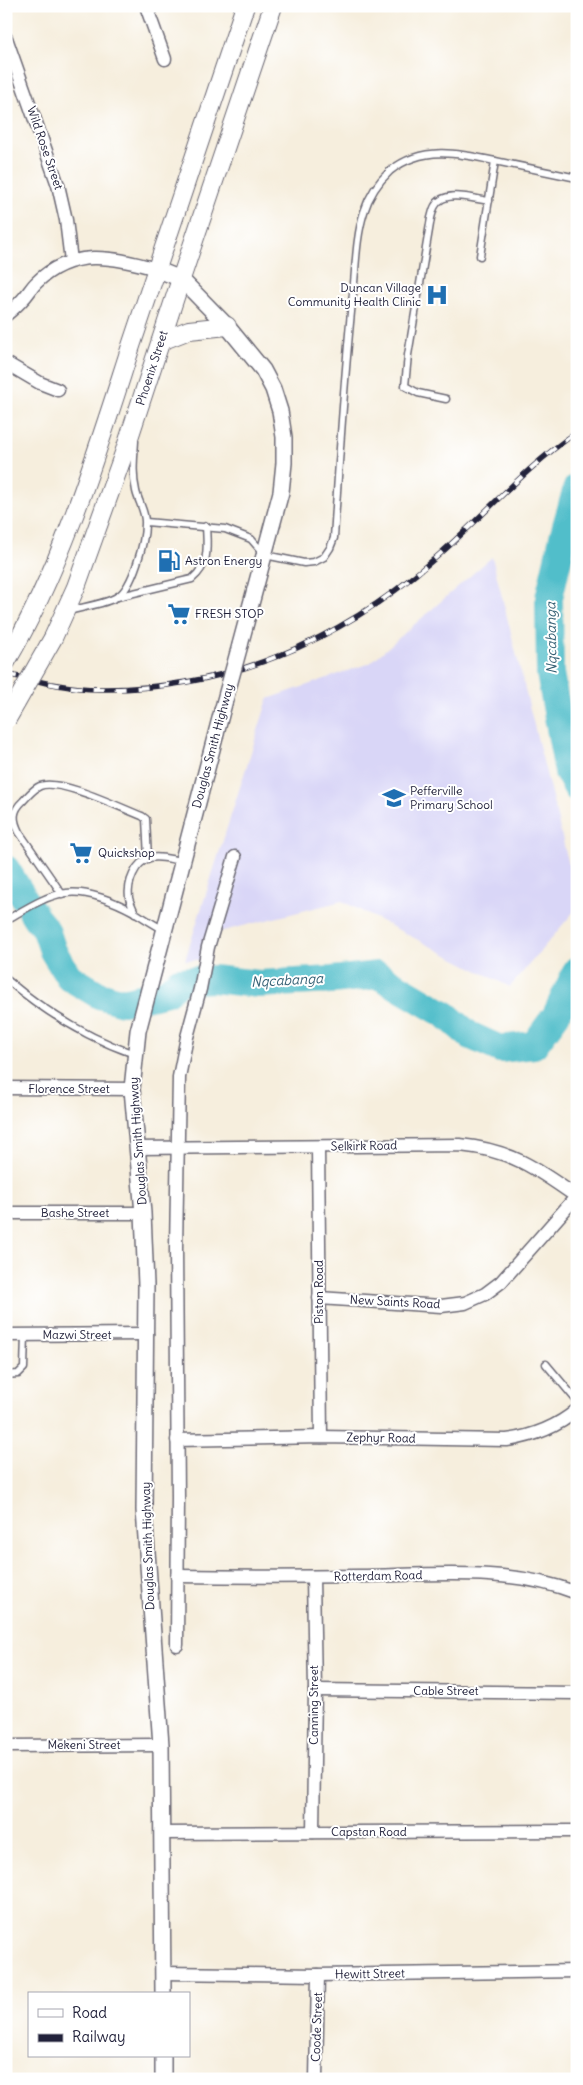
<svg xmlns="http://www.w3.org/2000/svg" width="583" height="2085" font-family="Delius,sans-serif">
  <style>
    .built { fill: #d9d6f7 }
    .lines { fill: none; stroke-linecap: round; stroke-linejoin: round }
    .river { stroke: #51beca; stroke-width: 28 }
    .service-casing { stroke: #6c6974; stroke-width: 9 }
    .minor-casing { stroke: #6c6974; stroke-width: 15 }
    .tertiary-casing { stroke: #6c6974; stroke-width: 18 }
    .secondary-casing { stroke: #6c6974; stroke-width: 20 }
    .service { stroke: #fff; stroke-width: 6 }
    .minor { stroke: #fff; stroke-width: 12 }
    .tertiary { stroke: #fff; stroke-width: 15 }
    .secondary { stroke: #fff; stroke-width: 18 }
    .rail-casing { stroke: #22223b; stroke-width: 5.5 }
    .rail { stroke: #fff; stroke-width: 4; stroke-dasharray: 11; stroke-linecap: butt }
    .tertiary-bridge-casing { stroke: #6c6974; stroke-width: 18; stroke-linecap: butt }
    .secondary-bridge-casing { stroke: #6c6974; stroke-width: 20; stroke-linecap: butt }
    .tertiary-bridge { stroke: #fff; stroke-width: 15 }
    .secondary-bridge { stroke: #fff; stroke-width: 18 }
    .labels { text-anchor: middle; stroke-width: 4; stroke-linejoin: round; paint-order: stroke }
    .street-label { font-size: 12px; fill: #22223b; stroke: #fff }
    .poi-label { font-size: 12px; fill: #22223b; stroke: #fff; text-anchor: start }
    .water-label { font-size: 14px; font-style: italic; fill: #356074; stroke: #fff }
  </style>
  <rect width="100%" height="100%" fill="#fff"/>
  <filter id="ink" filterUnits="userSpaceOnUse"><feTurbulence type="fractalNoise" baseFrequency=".02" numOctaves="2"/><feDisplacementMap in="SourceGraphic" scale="10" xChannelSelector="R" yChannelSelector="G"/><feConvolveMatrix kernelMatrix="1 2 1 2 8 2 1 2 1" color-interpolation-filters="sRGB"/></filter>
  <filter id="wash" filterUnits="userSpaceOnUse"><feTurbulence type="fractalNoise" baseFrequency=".0096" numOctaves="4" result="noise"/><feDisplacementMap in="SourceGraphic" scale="20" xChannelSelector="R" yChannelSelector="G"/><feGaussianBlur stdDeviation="1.12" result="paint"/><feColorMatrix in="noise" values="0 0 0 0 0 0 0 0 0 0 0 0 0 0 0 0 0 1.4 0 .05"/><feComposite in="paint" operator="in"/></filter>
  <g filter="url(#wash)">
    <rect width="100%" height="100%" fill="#f6eedd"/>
    <polygon class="built" points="492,557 577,897 577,908 510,987 342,901 219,932 205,960 185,960 268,699 370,663"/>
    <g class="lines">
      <g class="river">
        <polyline points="577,488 564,533 549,598 550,673 568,772 577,788"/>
        <polyline points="6,869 36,918 46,930 53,951 69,977 99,995 123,1002 167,992 179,981 213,979 259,984 332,980 378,975 446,1015 469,1035 500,1049 534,1045 556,1015 577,970"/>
      </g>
    </g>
  </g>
  <g filter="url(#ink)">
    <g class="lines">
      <defs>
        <g id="service">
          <polyline points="495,161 577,178"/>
          <path d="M446,399L418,393L405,386L408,355L431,218C432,215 433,209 435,206C444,189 474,199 489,201"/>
          <path d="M146,522L225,529L251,539L265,555L304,563L314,562L324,557L330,548L334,538C339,459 344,381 352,302C356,273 355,240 364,212C369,196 378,182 390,171C422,145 459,153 495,161L480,256"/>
          <path d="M117,597L192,579C210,564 207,547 206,526"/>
          <path d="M69,611C82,607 105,604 117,597C133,588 145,541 145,524C146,512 138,501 136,491C132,474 134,458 135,441"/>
          <path d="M62,894L19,832C13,820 12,811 23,801C28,796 33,789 40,786C60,778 121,808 142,816L146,819L148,858"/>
          <path d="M135,913C133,908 130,902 129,898C127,883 135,862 150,858C160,855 172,860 182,861"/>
          <path d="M6,920C24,910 46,895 66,893C87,890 116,902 134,912C144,918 153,924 164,930"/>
          <path d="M6,979C45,1012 85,1037 134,1054"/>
          <polyline points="546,1364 577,1401"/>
          <polyline points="6,1375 18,1374 24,1368 25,1335"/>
        </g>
        <g id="minor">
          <polyline points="146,6 165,59"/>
          <polyline points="6,38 58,185 66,220 71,261"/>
          <path d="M6,315C12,310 18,305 23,299C28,294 31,288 36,283C71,248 113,256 156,269"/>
          <polyline points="6,363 40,383 58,390"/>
          <polyline points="6,1088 132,1089"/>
          <polyline points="318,1147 321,1437"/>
          <path d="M137,1148L460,1145C511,1150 536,1168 577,1197"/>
          <polyline points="6,1213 143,1213"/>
          <polyline points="319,1298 441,1306 465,1303 485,1294 501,1282 576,1197"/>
          <polyline points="6,1335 147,1334"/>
          <path d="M177,1440L321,1437L507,1440C534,1436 557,1427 577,1410"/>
          <path d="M177,1576C238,1577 298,1577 359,1576C430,1575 509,1566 577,1593"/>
          <polyline points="177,1645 178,1497 176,1248 179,1077 187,1037 200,989 208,947 235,857"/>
          <polyline points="315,1690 577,1693"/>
          <polyline points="6,1746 161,1745"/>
          <polyline points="313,1832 315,1690 313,1577"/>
          <polyline points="162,1833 577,1831"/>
          <polyline points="162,1973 318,1975 577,1971"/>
          <polyline points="316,2079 318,1975"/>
        </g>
        <g id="tertiary">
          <polyline points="156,269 181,279 227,326 263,370 273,389 280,411 284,437 284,463 281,492 240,645"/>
          <polyline points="163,1994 161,1745 144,1510 146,1285 143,1213 132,1089 138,1031 222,711"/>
          <polyline points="163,2056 163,2079"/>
        </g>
        <g id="secondary">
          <polyline points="161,341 189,330 227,326"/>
          <polyline points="53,638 76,587 124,453 181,279 273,6"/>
          <path d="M6,662C64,563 97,451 132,343C169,230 207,118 245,6"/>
        </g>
      </defs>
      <use href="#service" class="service-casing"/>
      <use href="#minor" class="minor-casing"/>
      <use href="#tertiary" class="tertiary-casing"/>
      <use href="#secondary" class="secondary-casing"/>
      <use href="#service" class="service"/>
      <use href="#minor" class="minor"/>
      <use href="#tertiary" class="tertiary"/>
      <use href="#secondary" class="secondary"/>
      <defs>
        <path id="rail" d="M6,674C37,681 68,689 99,689C225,691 339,642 433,560C481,519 524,468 577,432"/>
      </defs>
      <use href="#rail" class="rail-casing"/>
      <use href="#rail" class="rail"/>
      <defs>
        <polyline id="tertiary-bridge" points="222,711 240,645"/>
        <polyline id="secondary-bridge" points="7,719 53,638"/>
      </defs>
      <use href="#tertiary-bridge" class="tertiary-bridge-casing"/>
      <use href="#secondary-bridge" class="secondary-bridge-casing"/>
      <use href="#tertiary-bridge" class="tertiary-bridge"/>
      <use href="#secondary-bridge" class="secondary-bridge"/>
    </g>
  </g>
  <defs>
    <symbol id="hospital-bare" viewBox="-9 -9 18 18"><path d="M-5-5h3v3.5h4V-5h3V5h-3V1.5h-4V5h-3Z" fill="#1f6fb2" stroke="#fff" stroke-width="2.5" paint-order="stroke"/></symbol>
    <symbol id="fuel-bare" viewBox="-9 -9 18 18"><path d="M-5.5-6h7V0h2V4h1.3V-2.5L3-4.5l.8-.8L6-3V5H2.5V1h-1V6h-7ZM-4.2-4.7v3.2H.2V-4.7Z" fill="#1f6fb2" stroke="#fff" stroke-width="2.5" paint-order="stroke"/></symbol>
    <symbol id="supermarket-bare" viewBox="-9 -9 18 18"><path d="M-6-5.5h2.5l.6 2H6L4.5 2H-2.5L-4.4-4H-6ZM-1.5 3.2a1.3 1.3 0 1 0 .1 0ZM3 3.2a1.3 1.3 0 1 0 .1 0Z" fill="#1f6fb2" stroke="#fff" stroke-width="2.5" paint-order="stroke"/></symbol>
    <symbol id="school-bare" viewBox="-9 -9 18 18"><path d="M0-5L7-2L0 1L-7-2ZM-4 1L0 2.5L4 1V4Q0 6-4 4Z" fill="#1f6fb2" stroke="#fff" stroke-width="2.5" paint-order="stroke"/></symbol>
  </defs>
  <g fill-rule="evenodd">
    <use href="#hospital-bare" x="421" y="279" width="32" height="32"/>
    <use href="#fuel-bare" x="153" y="545" width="32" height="32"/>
    <use href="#supermarket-bare" x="163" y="598" width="32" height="32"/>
    <use href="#school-bare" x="378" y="782" width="32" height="32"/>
    <use href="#supermarket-bare" x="65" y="837" width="32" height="32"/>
  </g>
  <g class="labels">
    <g class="street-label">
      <text transform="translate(45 148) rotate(71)" y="4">Wild Rose Street</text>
      <text transform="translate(152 368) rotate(-72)" y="4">Phoenix Street</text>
      <text transform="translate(213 746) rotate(-75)" y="4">Douglas Smith Highway</text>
      <text x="69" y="1093">Florence Street</text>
      <text transform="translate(138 1141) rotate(-94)" y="4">Douglas Smith Highway</text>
      <text transform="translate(364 1146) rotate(-1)" y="4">Selkirk Road</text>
      <text x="75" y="1217">Bashe Street</text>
      <text transform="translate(319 1292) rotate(-90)" y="4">Piston Road</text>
      <text transform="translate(395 1302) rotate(3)" y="4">New Saints Road</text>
      <text x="77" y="1339">Mazwi Street</text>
      <text transform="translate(381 1438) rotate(1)" y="4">Zephyr Road</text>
      <text transform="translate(148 1546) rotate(-92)" y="4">Douglas Smith Highway</text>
      <text transform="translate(378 1576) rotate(-1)" y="4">Rotterdam Road</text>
      <text x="446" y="1695">Cable Street</text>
      <text transform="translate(314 1705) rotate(-90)" y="4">Canning Street</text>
      <text x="84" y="1749">Mekeni Street</text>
      <text x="369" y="1836">Capstan Road</text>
      <text transform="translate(370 1974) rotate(-1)" y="4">Hewitt Street</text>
      <text transform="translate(317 2027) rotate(-88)" y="4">Coode Street</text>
    </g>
    <g class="poi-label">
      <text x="421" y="292" text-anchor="end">Duncan Village<tspan x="421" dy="14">Community Health Clinic</tspan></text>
      <text x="185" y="565">Astron Energy</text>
      <text x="195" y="618">FRESH STOP</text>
      <text x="410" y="795">Pefferville<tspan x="410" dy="14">Primary School</tspan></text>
      <text x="98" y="857">Quickshop</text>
    </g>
    <g class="water-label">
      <text transform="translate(551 638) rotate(-91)" y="5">Nqcabanga</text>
      <text transform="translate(287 980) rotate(-3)" y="5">Nqcabanga</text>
    </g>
  </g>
  <rect width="583" height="2085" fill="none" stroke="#fff" stroke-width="25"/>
  <rect x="28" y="1992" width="162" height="65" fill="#ffffff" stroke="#a7a7b1"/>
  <rect x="38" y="2009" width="25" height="8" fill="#ffffff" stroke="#a7a7b1"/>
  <text x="72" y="2018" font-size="15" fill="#22223b">Road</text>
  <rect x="38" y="2034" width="25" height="8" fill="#22223b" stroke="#a7a7b1"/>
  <text x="72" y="2042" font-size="15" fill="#22223b">Railway</text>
</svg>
